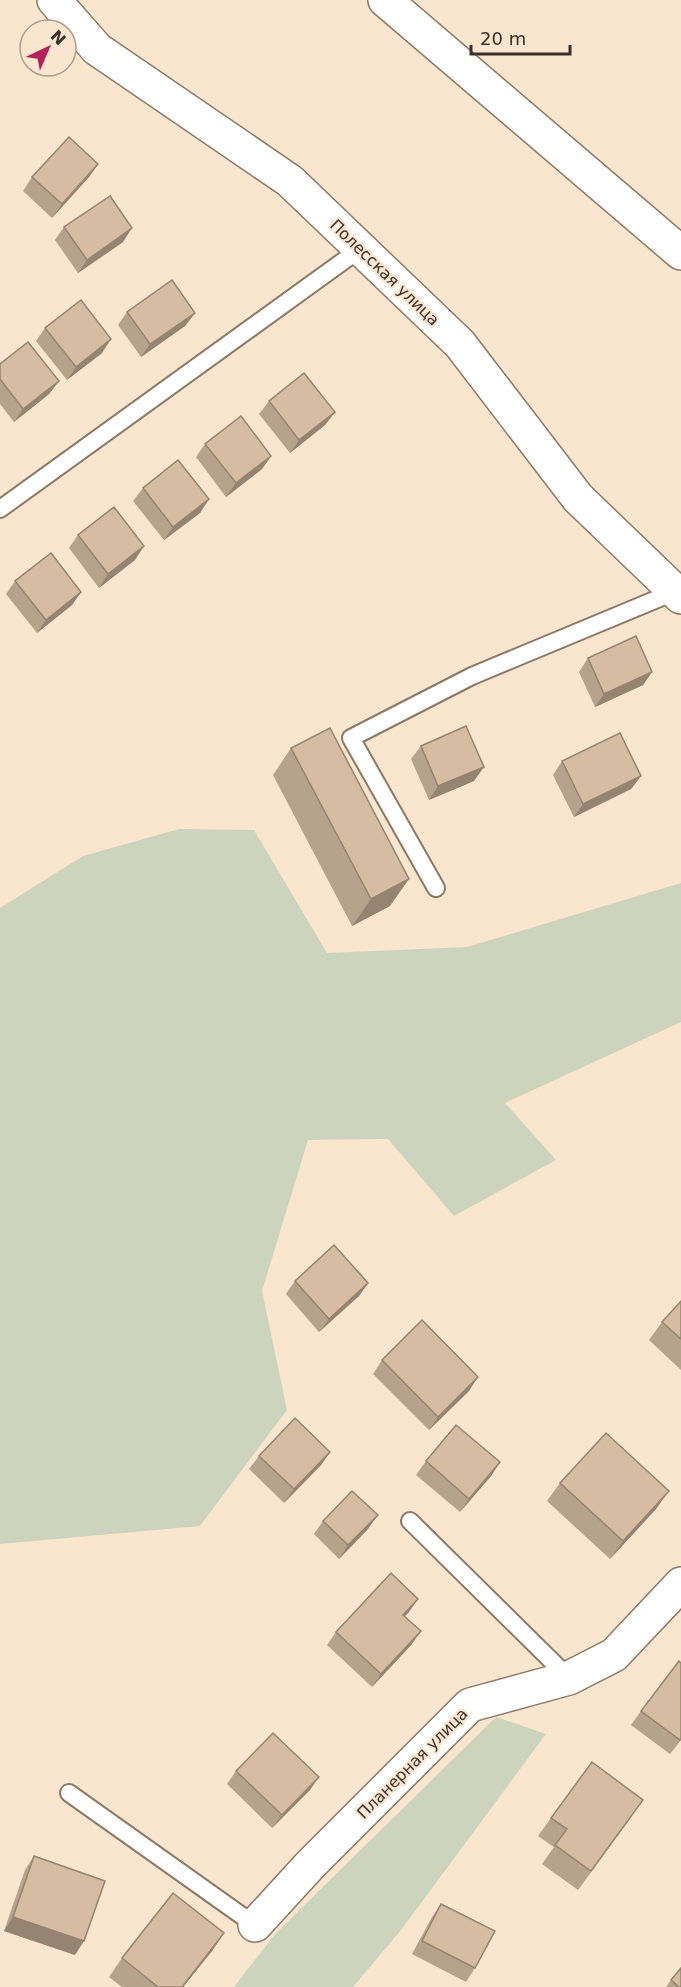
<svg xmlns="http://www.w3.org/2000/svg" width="681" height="1987" font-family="'DejaVu Sans',sans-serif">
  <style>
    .green { fill: #cdd4bd }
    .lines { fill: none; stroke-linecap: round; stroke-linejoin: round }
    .service-casing { stroke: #8b7865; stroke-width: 20 }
    .minor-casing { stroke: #8b7865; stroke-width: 36 }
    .service { stroke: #fff; stroke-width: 16 }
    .minor { stroke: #fff; stroke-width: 33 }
    .wall { fill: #b7a28b }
    .shaded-wall { fill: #958471 }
    .building { fill: #d5bca2; stroke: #958471; stroke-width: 1.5 }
    .labels { text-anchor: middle; stroke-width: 4.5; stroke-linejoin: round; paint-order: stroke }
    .street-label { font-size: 16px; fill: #3a322a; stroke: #fae5cf }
  </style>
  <rect width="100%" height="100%" fill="#fae5cf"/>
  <g class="green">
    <polygon points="179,829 254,830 327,953 467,947 681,883 681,1022 505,1103 556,1160 454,1216 388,1139 308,1140 262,1291 287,1410 200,1526 0,1544 0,908 83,856"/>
    <polygon points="496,1717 546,1734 401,1930 353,1987 234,1987 275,1934"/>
  </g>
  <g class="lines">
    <defs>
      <g id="service">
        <polyline points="0,509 360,249"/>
        <polyline points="436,888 351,738 472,676 674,592"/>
        <polyline points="410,1521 569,1678"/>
        <polyline points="69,1793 255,1925"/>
      </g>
      <g id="minor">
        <polyline points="54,0 97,49 290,181 460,344 578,498 681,597"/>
        <polyline points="385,0 681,253"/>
        <polyline points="255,1925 310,1865 470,1705 569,1678 614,1655 681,1584"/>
      </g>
    </defs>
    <use href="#service" class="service-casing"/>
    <use href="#minor" class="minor-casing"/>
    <use href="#service" class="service"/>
    <use href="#minor" class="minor"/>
  </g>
  <g class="wall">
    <polygon points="98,164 89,177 52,218 23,191 32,177"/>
    <polygon points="64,227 123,242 78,273 55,240"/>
    <polygon points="127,312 195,313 185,326 141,357 118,325"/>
    <polygon points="45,328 102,353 67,380 36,341"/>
    <polygon points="0,364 59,381 49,394 14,422 0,404"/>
    <polygon points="269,401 335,412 325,425 290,453 259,414"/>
    <polygon points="205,444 271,456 262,469 226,497 196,457"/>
    <polygon points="143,488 209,499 200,513 164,540 133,501"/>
    <polygon points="78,535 135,560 99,588 69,548"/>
    <polygon points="15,581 81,592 72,605 37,633 6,594"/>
    <polygon points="588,658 652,672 643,685 595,707 579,672"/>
    <polygon points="421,746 474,781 429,800 411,759"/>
    <polygon points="291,748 390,906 352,926 273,775"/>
    <polygon points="562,761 641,776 631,789 574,817 553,775"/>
    <polygon points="295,1281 368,1283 359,1296 319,1332 286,1294"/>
    <polygon points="681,1301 681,1370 649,1340 662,1322"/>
    <polygon points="382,1360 469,1391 429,1430 373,1374"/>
    <polygon points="330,1452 321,1465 284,1503 249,1469 259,1456"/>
    <polygon points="426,1461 500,1462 491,1476 460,1512 416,1475"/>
    <polygon points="560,1483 656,1509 610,1559 547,1501"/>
    <polygon points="323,1521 368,1529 339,1559 314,1534"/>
    <polygon points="409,1612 405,1616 412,1644 372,1687 327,1645 336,1632"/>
    <polygon points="641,1711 681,1740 670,1754 631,1725"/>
    <polygon points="236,1771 310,1790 272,1828 227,1784"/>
    <polygon points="551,1818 630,1819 578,1890 542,1864 554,1847 538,1836"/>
    <polygon points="34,1856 75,1955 4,1931 25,1870"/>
    <polygon points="441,1904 475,1968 466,1982 412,1954 432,1917"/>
    <polygon points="224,1933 212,1951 183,1987 122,1987 109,1977 122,1958"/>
    <polygon points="671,1980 681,1987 666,1987"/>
  </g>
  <g class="shaded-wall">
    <polygon points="98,164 89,177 52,218 62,204"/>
    <polygon points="132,228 123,242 78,273 87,260"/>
    <polygon points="195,313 185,326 141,357 150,344"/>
    <polygon points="111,339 102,353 67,380 76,367"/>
    <polygon points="59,381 49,394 14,422 23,409"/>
    <polygon points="335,412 325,425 290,453 299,440"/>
    <polygon points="271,456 262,469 226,497 236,483"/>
    <polygon points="209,499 200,513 164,540 173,527"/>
    <polygon points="144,546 135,560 99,588 108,574"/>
    <polygon points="81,592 72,605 37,633 46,620"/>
    <polygon points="652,672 643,685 595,707 604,694"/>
    <polygon points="484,767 474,781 429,800 438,786"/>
    <polygon points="641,776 631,789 574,817 583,804"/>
    <polygon points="409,879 390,906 352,926 371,899"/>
    <polygon points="368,1283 359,1296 319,1332 329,1319"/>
    <polygon points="478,1377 469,1391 429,1430 438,1417"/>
    <polygon points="330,1452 321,1465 284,1503 294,1489"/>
    <polygon points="500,1462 491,1476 460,1512 469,1499"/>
    <polygon points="669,1491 656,1509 610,1559 623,1541"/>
    <polygon points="378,1515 368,1529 339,1559 348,1545"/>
    <polygon points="418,1599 409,1612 394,1628 403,1615"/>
    <polygon points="421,1631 412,1644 372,1687 381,1674"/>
    <polygon points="319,1777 310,1790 272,1828 282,1815"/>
    <polygon points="13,1917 84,1941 75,1955 4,1931"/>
    <polygon points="224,1933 212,1951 183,1987 182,1987"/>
  </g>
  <g class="building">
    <polygon points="69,137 98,164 62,204 32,177"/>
    <polygon points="110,196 132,228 87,260 64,227"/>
    <polygon points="172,280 195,313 150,344 127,312"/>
    <polygon points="81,300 111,339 76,367 45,328"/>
    <polygon points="28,342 59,381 23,409 0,379 0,364"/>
    <polygon points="304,373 335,412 299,440 269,401"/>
    <polygon points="241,416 271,456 236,483 205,444"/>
    <polygon points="178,460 209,499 173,527 143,488"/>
    <polygon points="114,507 144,546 108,574 78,535"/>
    <polygon points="51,553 81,592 46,620 15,581"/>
    <polygon points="636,636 652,672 604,694 588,658"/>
    <polygon points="466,726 484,767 438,786 421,746"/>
    <polygon points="330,728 409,879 371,899 291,748"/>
    <polygon points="620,733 641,776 583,804 562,761"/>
    <polygon points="334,1245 368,1283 329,1319 295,1281"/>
    <polygon points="681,1301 681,1339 662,1322"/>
    <polygon points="422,1320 478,1377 438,1417 382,1360"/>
    <polygon points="295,1418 330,1452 294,1489 259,1456"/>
    <polygon points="456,1425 500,1462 469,1499 426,1461"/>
    <polygon points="606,1433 669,1491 623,1541 560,1483"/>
    <polygon points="352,1491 378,1515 348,1545 323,1521"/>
    <polygon points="391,1573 418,1599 403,1615 421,1631 381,1674 336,1632"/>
    <polygon points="679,1661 681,1663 681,1739 680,1740 641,1711"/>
    <polygon points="273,1733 319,1777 282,1815 236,1771"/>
    <polygon points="592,1762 643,1800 591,1871 555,1845 567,1829 551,1818"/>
    <polygon points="34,1856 105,1881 84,1941 13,1917"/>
    <polygon points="173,1893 224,1933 182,1987 158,1987 122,1958"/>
    <polygon points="441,1904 495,1931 475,1968 422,1941"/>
    <polygon points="681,1968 681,1987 679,1987 671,1980"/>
  </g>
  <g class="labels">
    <g class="street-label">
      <text transform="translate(385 272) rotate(44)" y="6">Полесская улица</text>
      <text transform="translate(412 1763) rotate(-45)" y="6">Планерная улица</text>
    </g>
  </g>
  <g transform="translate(48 48) rotate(44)"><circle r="28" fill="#fae5cf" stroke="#ad9d8d" stroke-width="1.5"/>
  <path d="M0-4.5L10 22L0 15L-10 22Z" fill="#b1235a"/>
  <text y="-9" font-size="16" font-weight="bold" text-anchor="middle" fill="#3a322a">N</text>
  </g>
  <path d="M471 45v9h99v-9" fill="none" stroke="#3a322a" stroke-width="3"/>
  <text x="480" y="45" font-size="18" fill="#3a322a" stroke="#fae5cf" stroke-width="4.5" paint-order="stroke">20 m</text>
</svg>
